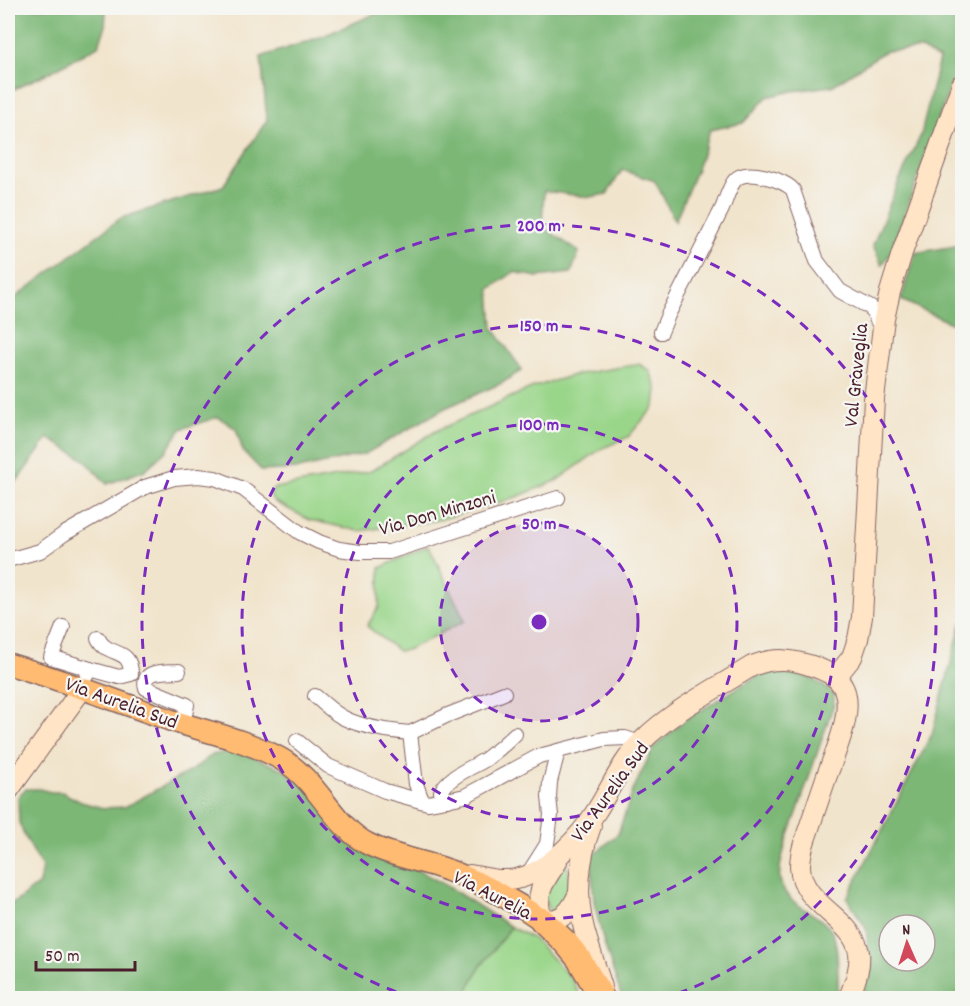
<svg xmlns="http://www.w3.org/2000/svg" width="970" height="1006" font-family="Dekko,sans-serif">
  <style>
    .green { fill: #9ad68a; stroke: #727a5a; stroke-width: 1.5 }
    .forest { fill: #7bb776; stroke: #626b50; stroke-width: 1.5; fill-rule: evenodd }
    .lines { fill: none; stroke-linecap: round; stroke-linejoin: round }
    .street-casing { stroke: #846463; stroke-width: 16 }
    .secondary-casing { stroke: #846463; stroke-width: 22 }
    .primary-casing { stroke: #846463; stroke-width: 24 }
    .highway-casing { stroke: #846463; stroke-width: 27 }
    .street { stroke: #fff; stroke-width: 14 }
    .secondary { stroke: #ffe4c6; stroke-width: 20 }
    .primary { stroke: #ffbb71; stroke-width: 21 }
    .highway { stroke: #ffbb71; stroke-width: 24 }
    .ring { fill: none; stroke: #7b2cbf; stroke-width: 3; stroke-dasharray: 10 8 }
    .labels { text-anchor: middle; stroke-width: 4.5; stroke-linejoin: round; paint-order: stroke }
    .street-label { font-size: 21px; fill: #4a1f2b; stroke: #f6f6f2 }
    .centre { fill: #7b2cbf; stroke: #f6f6f2; stroke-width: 3 }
    .ring-label { font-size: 18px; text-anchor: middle; font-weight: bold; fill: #7b2cbf; stroke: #f6f6f2; stroke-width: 4.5; stroke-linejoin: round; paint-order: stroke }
  </style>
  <rect width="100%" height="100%" fill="#f6f6f2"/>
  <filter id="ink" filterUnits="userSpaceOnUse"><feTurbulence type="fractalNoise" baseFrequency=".0167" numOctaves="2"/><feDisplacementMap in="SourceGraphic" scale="12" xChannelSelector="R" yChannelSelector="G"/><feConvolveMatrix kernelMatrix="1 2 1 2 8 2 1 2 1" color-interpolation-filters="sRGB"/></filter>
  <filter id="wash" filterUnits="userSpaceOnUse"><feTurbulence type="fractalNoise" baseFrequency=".008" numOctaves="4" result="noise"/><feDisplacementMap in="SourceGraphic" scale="24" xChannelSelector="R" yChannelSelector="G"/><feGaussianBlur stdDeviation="1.35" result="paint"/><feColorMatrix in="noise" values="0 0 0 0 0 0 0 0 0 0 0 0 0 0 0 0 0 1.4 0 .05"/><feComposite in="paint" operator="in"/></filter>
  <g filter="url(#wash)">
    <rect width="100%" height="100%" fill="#f1e4cc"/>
    <g class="green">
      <path d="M639,364L650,371L657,389L655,406L628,437L601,449L556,481L514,498L439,520L359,531L310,520L275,502C271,499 270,496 271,491L275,488L371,471L436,431L531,388L574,375Z"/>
      <polygon points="427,546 429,546 465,621 407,650 398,651 367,626 379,607 380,568"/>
      <path d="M563,866L568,867C570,876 571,894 566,901C563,906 554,910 550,914L544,896Z"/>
      <polygon points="511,927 534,939 571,978 581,998 463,998 481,966"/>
    </g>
    <g class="forest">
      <polygon points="8,8 106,8 105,29 98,46 52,71 8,92"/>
      <polygon points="389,8 962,8 962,46 957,67 891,253 882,265 873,245 899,181 921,135 939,59 921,49 885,51 832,86 792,91 767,97 743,123 710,130 698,166 675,221 655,181 622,170 607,194 589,197 544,191 542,226 579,252 571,273 537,277 514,272 490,289 493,328 522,370 502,383 445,408 365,454 299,469 262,471 243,451 236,429 218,417 181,429 167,450 145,470 107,484 85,460 48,438 20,477 8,491 8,303 121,218 223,186 267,120 261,57 323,36"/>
      <polygon points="962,245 962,328 901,300 915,253"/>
      <path d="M962,621V998H863L869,958L866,928L847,898L932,734ZM889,925H925V961H889Z"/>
      <path d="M777,671C802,675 815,676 834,695V704C821,741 809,777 797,813C791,829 777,864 780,880C786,909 821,910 833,934C839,947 838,984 838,998H622L604,943L594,902L591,857L618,834L632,793L653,748L685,720L757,676Z"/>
      <polygon points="235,750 283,769 412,867 447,886 511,927 481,966 463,998 8,998 8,904 14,903 39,884 42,867 24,835 19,822 18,797 21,793 26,789 39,789 51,792 62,792 81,802 103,808 125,807 192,770 212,755"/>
    </g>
  </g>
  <g filter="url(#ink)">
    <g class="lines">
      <defs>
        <g id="street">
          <path d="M661,332L668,315L722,209C726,200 729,186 736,179C747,168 785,180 793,190L817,261L840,291L871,308L882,330"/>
          <polyline points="8,560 40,551 64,534 145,487 174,478 198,476 215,478 243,489 299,532 319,542 339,549 360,552 389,552 558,498"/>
          <polyline points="63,627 51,657 90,669 87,676"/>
          <path d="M90,669L119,677L131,674C131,646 107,658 98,638"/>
          <path d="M179,671C167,672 140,669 146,688L187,705L183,724"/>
          <path d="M315,696C325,704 334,714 346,719C365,728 388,731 410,733L416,784L422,801"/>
          <polyline points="410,733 448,715 504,693"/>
          <polyline points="297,741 328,766 385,791 428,803 451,799 465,796 539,756 604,739 625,738 640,743"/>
          <path d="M447,800L441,792C448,776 472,768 486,759C497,751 506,743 515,734"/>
          <polyline points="528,874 547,844 551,815 549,797 550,782 558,751"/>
        </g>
        <g id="secondary">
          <polyline points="836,677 852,657 858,639 862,617 874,399 884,319 890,292 902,253 962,84"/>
          <polyline points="8,791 82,689"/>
          <path d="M591,826C579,858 575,896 584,929C589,948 596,968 602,987"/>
          <path d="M557,862C543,882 534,894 542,920C563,922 571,911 579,893"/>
          <path d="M470,875C486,878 504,883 520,878C550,870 581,836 597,810C612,786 623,760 642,741C672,711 717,688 752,666C775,657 792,659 815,667C828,672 838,676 844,689C854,713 834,755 826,778C819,799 812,819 805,840C802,849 800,858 800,867C802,906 853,917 859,953C861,968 854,984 849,998"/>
        </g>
        <path id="primary" d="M8,664C63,680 116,701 170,720C207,732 247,740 281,759C318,780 333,826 368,844C391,856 418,860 442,868C479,881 510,898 542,920"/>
        <polyline id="highway" points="542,920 566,943 579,959 602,998"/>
      </defs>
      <use href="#street" class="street-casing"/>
      <use href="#secondary" class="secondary-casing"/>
      <use href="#primary" class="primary-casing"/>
      <use href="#highway" class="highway-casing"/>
      <use href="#street" class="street"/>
      <use href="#secondary" class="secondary"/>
      <use href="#primary" class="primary"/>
      <use href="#highway" class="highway"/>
    </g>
  </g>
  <circle cx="539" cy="622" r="99" fill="#7b2cbf" fill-opacity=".12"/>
  <g class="ring">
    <circle cx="539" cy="622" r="99"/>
    <circle cx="539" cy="622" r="198"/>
    <circle cx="539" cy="622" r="297"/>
    <path d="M413 998A397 397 0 1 1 665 998"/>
  </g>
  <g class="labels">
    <g class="street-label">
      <text transform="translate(855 375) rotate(-84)" y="7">Val Graveglia</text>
      <text transform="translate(437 512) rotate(-16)" y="7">Via Don Minzoni</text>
      <text transform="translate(122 702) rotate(20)" y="7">Via Aurelia Sud</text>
      <text transform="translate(609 791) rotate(-54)" y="7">Via Aurelia Sud</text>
      <text transform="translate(493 894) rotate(27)" y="7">Via Aurelia</text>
    </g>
  </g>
  <circle cx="539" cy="622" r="9" class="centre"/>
  <g class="ring-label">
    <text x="539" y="231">200 m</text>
    <text x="539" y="331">150 m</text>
    <text x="539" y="430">100 m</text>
    <text x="539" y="529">50 m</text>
  </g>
  <rect width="970" height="1006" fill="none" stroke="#f6f6f2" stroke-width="30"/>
  <g transform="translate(907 943) rotate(357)"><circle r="28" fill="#f6f6f2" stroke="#b1a0a2" stroke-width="1.5"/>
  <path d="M0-4.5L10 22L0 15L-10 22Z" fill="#d1495b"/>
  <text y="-9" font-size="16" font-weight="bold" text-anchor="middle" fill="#4a1f2b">N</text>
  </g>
  <path d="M36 961v9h99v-9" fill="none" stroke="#4a1f2b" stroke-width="3"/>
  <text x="45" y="961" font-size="18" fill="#4a1f2b" stroke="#f6f6f2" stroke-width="4.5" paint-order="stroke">50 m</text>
</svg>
